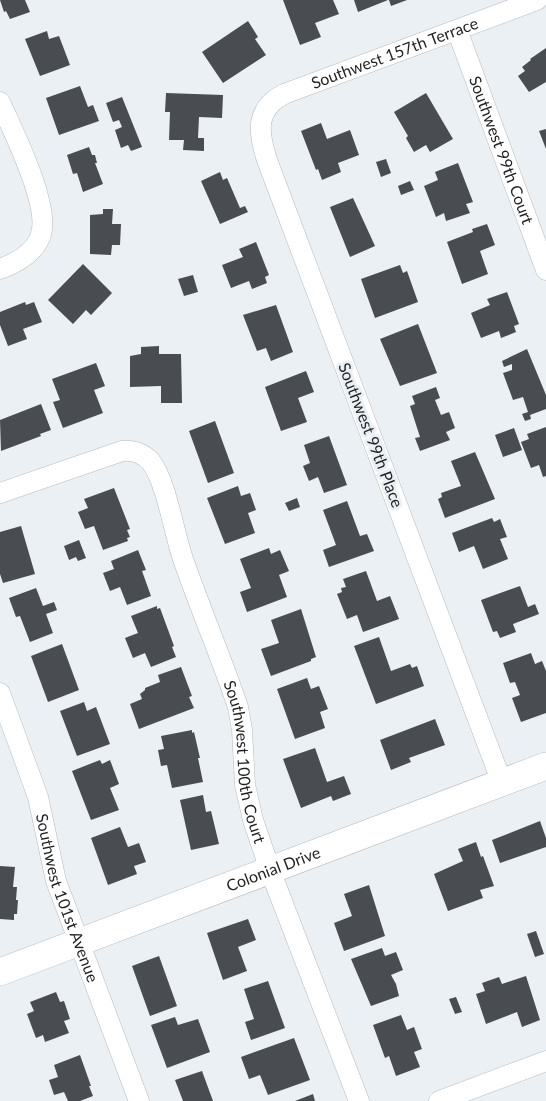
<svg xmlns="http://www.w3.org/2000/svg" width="546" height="1101" font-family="Lato,sans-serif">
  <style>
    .building { fill: #494d51 }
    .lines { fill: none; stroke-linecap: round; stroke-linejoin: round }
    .street-casing { stroke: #b5babf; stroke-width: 21 }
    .secondary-casing { stroke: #b5babf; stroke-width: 28 }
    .street { stroke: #fff; stroke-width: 20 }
    .secondary { stroke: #fff; stroke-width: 27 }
    .labels { text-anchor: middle; stroke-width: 6; stroke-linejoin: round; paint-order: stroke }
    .street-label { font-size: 16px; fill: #1e2022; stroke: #ebf0f5 }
  </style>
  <rect width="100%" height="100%" fill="#ebf0f5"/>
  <g class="building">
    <polygon points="0,0 25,0 30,12 10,19 6,11 4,12"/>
    <polygon points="283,0 333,0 339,14 315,23 321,37 300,45"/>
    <polygon points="354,0 388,0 358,12"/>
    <polygon points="389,0 407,0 391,6"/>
    <polygon points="248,21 258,37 255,39 266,55 223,83 202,52"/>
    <polygon points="47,31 49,39 59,36 70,65 40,76 25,39"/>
    <polygon points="546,48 546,82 529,92 518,76 525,71 522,67 531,60 530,59"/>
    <polygon points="80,86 88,107 93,105 99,121 59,135 46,98"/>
    <polygon points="166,93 223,95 222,118 199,117 198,138 204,138 204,151 183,150 184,140 169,140 170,112 165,112"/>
    <polygon points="426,93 453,139 430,152 426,145 414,152 406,138 408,136 394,112"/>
    <polygon points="122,97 142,147 131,151 128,145 121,148 115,130 122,127 119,120 113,122 106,103"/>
    <polygon points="321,123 327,139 350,130 359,155 338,163 341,172 322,180 318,169 316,170 301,131"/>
    <polygon points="546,129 546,149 539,131"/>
    <polygon points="89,147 92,155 95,155 97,163 95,163 103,184 83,192 77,173 73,174 67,155"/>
    <polygon points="386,159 391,173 381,177 376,162"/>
    <polygon points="458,163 473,202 466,204 470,213 446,221 444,213 436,217 424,186 438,180 435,172"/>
    <polygon points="220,172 223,180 227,178 240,208 245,206 248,212 220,224 201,181"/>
    <polygon points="410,181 414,190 401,195 398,186"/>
    <polygon points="353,198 375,246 350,257 330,207"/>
    <polygon points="103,209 113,209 112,224 121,224 120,245 112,245 111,255 90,254 90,215 103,214"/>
    <polygon points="487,224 495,245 480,251 488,274 462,284 447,242 473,232 472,229"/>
    <polygon points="256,242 269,275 265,277 267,283 252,289 249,281 231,288 222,265 243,257 239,249"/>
    <polygon points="83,264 112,293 91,315 86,310 73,324 48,300"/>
    <polygon points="400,265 403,273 407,271 418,302 375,318 361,279"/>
    <polygon points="193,275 198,292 184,296 178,279"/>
    <polygon points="507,292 519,324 514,326 516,332 501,338 499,331 481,338 471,313 490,305 487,299"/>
    <polygon points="25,302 26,305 34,302 42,322 23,329 27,339 8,346 0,325 0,312"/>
    <polygon points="276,305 293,352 271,361 266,348 257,351 243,315"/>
    <polygon points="418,324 437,373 400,386 380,339"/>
    <polygon points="159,346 159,354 181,354 182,403 161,403 161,386 130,387 130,356 141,354 141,347"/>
    <polygon points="527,349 546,395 546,409 530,415 531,419 525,421 522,414 528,412 523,397 513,400 503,373 512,370 512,364 504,367 502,361"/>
    <polygon points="96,363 105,386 94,390 103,413 63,428 53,402 60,400 52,379"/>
    <polygon points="306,371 314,392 298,398 307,422 281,431 265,387"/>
    <polygon points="436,387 440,398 435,400 441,415 449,412 455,428 446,432 450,440 420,451 415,438 420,437 410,406 415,404 412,396"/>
    <polygon points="41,404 51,430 40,434 41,436 1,451 0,420"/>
    <polygon points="215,421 234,473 208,483 189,431"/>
    <polygon points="546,427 546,476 543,477 539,465 531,468 521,442 529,439 527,434"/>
    <polygon points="514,428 522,450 503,457 495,435"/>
    <polygon points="329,436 347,485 324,493 318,477 309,481 303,466 310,463 304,445"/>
    <polygon points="475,452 495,499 445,518 438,499 442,497 441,493 461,486 451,461"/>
    <polygon points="238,486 241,496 250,493 256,510 248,513 255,533 225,544 207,498"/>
    <polygon points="114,488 130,529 127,530 130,537 127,538 128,541 103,550 94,526 85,529 78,512 88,508 84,499"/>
    <polygon points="297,498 300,507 289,511 285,503"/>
    <polygon points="347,501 360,536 367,534 374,551 329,567 323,550 336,545 323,510"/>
    <polygon points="492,518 494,522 500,519 507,537 500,539 508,559 483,569 474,546 459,552 452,533"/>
    <polygon points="21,526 35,574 3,583 0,574 0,532"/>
    <polygon points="79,540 86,558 78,561 76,557 69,560 64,546"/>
    <polygon points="269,548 271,554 280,550 289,571 279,575 287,597 247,612 240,592 251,588 240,559"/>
    <polygon points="138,550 146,570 142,571 151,596 127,605 120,587 110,591 103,573 114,569 111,561"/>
    <polygon points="366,571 377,601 390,596 399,619 363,632 357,615 347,619 337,594 342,592 341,588 346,587 343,579"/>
    <polygon points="520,586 528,607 535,604 539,614 513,624 516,632 500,638 497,631 493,632 481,600"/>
    <polygon points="36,588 43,606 54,602 57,610 46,614 53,633 30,642 20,616 16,617 9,598"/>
    <polygon points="157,606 157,609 160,608 174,646 172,647 176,657 151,667 145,653 133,658 125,638 138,633 131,616"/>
    <polygon points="301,609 316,657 311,659 311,661 271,676 261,649 279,643 271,620"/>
    <polygon points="379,637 391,671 410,664 412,668 417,666 424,686 376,704 354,646"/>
    <polygon points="62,644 79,690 48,702 31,656"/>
    <polygon points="531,653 535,664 542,661 546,671 546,713 521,722 512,698 520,695 515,682 510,683 503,663"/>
    <polygon points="181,667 192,696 189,697 194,708 139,729 130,704 142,699 140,694 145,690 145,688 160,682 158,675"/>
    <polygon points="307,678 311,689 319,686 328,709 320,712 325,728 295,739 277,689"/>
    <polygon points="84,702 87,711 96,707 110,744 77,756 60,711"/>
    <polygon points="435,719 445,745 409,758 411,762 391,770 380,740"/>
    <polygon points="192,730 192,733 194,732 200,758 198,758 203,782 172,788 167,765 161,766 158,750 164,749 161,736"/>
    <polygon points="315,748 327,782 344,776 351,794 333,801 331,796 301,808 283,759"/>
    <polygon points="100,760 102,764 110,760 119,784 110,788 119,810 91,820 72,771"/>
    <polygon points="203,795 206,812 211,811 219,844 191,850 180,800"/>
    <polygon points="540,821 546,838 546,847 500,863 492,840"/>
    <polygon points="120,827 128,847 139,843 146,862 134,866 137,874 108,885 91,838"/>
    <polygon points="476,842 481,857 483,856 494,886 480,890 483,898 448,911 434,874 463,861 458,849"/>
    <polygon points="0,866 15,867 13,887 17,887 16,900 18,900 17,914 14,914 14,920 0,919"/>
    <polygon points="369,885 385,936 344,951 334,923 352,916 344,894"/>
    <polygon points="248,919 256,940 238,947 247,971 223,980 207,933"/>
    <polygon points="536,931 544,954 535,957 527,934"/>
    <polygon points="382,948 385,956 396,952 403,970 391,975 396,984 399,996 371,1006 351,959"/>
    <polygon points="159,956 177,1006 150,1016 132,966"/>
    <polygon points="526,976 540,1020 522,1027 517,1012 486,1024 476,994 485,991 482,983 499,977 502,984"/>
    <polygon points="268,981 285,1028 251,1040 245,1022 254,1019 244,989"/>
    <polygon points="56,992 60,1002 64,1001 70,1019 64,1021 69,1033 45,1042 43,1035 36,1038 27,1014 34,1011 30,1002"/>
    <polygon points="456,997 462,1012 455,1014 449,999"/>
    <polygon points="401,1015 407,1030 414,1027 422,1049 414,1052 420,1067 396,1076 389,1056 385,1058 373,1025"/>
    <polygon points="175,1017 178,1025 198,1019 210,1052 167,1068 151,1025"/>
    <polygon points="294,1038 310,1080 268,1095 260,1075 249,1079 241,1057"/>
    <polygon points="80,1055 91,1086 89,1086 93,1096 80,1101 68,1101 64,1092 54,1095 49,1080 58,1077 54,1065"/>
    <polygon points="202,1071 213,1101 183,1101 175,1080"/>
    <polygon points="313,1094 315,1101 295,1101"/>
  </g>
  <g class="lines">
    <defs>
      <g id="street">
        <path id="s1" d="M457,30L546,270"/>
        <path d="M0,102C13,131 50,205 41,234C36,252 16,263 0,269"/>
        <path id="s2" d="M0,493L122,451C134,450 143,453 151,462C166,481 174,533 183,559C200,608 221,657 238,707L242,730L245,785L253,820L270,870L359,1101"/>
        <path id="s3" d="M0,693L38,797L56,881L139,1101"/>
        <path id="s4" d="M502,783L267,160C258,132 255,109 284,94L537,0"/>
        <polyline points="439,1101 546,1061"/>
      </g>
      <g id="secondary">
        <path id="s5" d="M0,972L546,766"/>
      </g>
    </defs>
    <use href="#street" class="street-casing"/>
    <use href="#secondary" class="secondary-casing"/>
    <use href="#street" class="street"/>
    <use href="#secondary" class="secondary"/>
  </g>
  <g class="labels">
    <g class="street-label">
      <text dy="6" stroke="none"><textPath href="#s4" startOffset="860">Southwest 157th Terrace</textPath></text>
      <text dy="6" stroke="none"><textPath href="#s1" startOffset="128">Southwest 99th Court</textPath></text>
      <text transform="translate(371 435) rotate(69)" y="6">Southwest 99th Place</text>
      <text dy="6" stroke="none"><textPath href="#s2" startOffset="477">Southwest 100th Court</textPath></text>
      <text dy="6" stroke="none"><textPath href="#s5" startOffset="292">Colonial Drive</textPath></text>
      <text dy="6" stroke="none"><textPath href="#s3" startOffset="216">Southwest 101st Avenue</textPath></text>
    </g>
  </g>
</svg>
